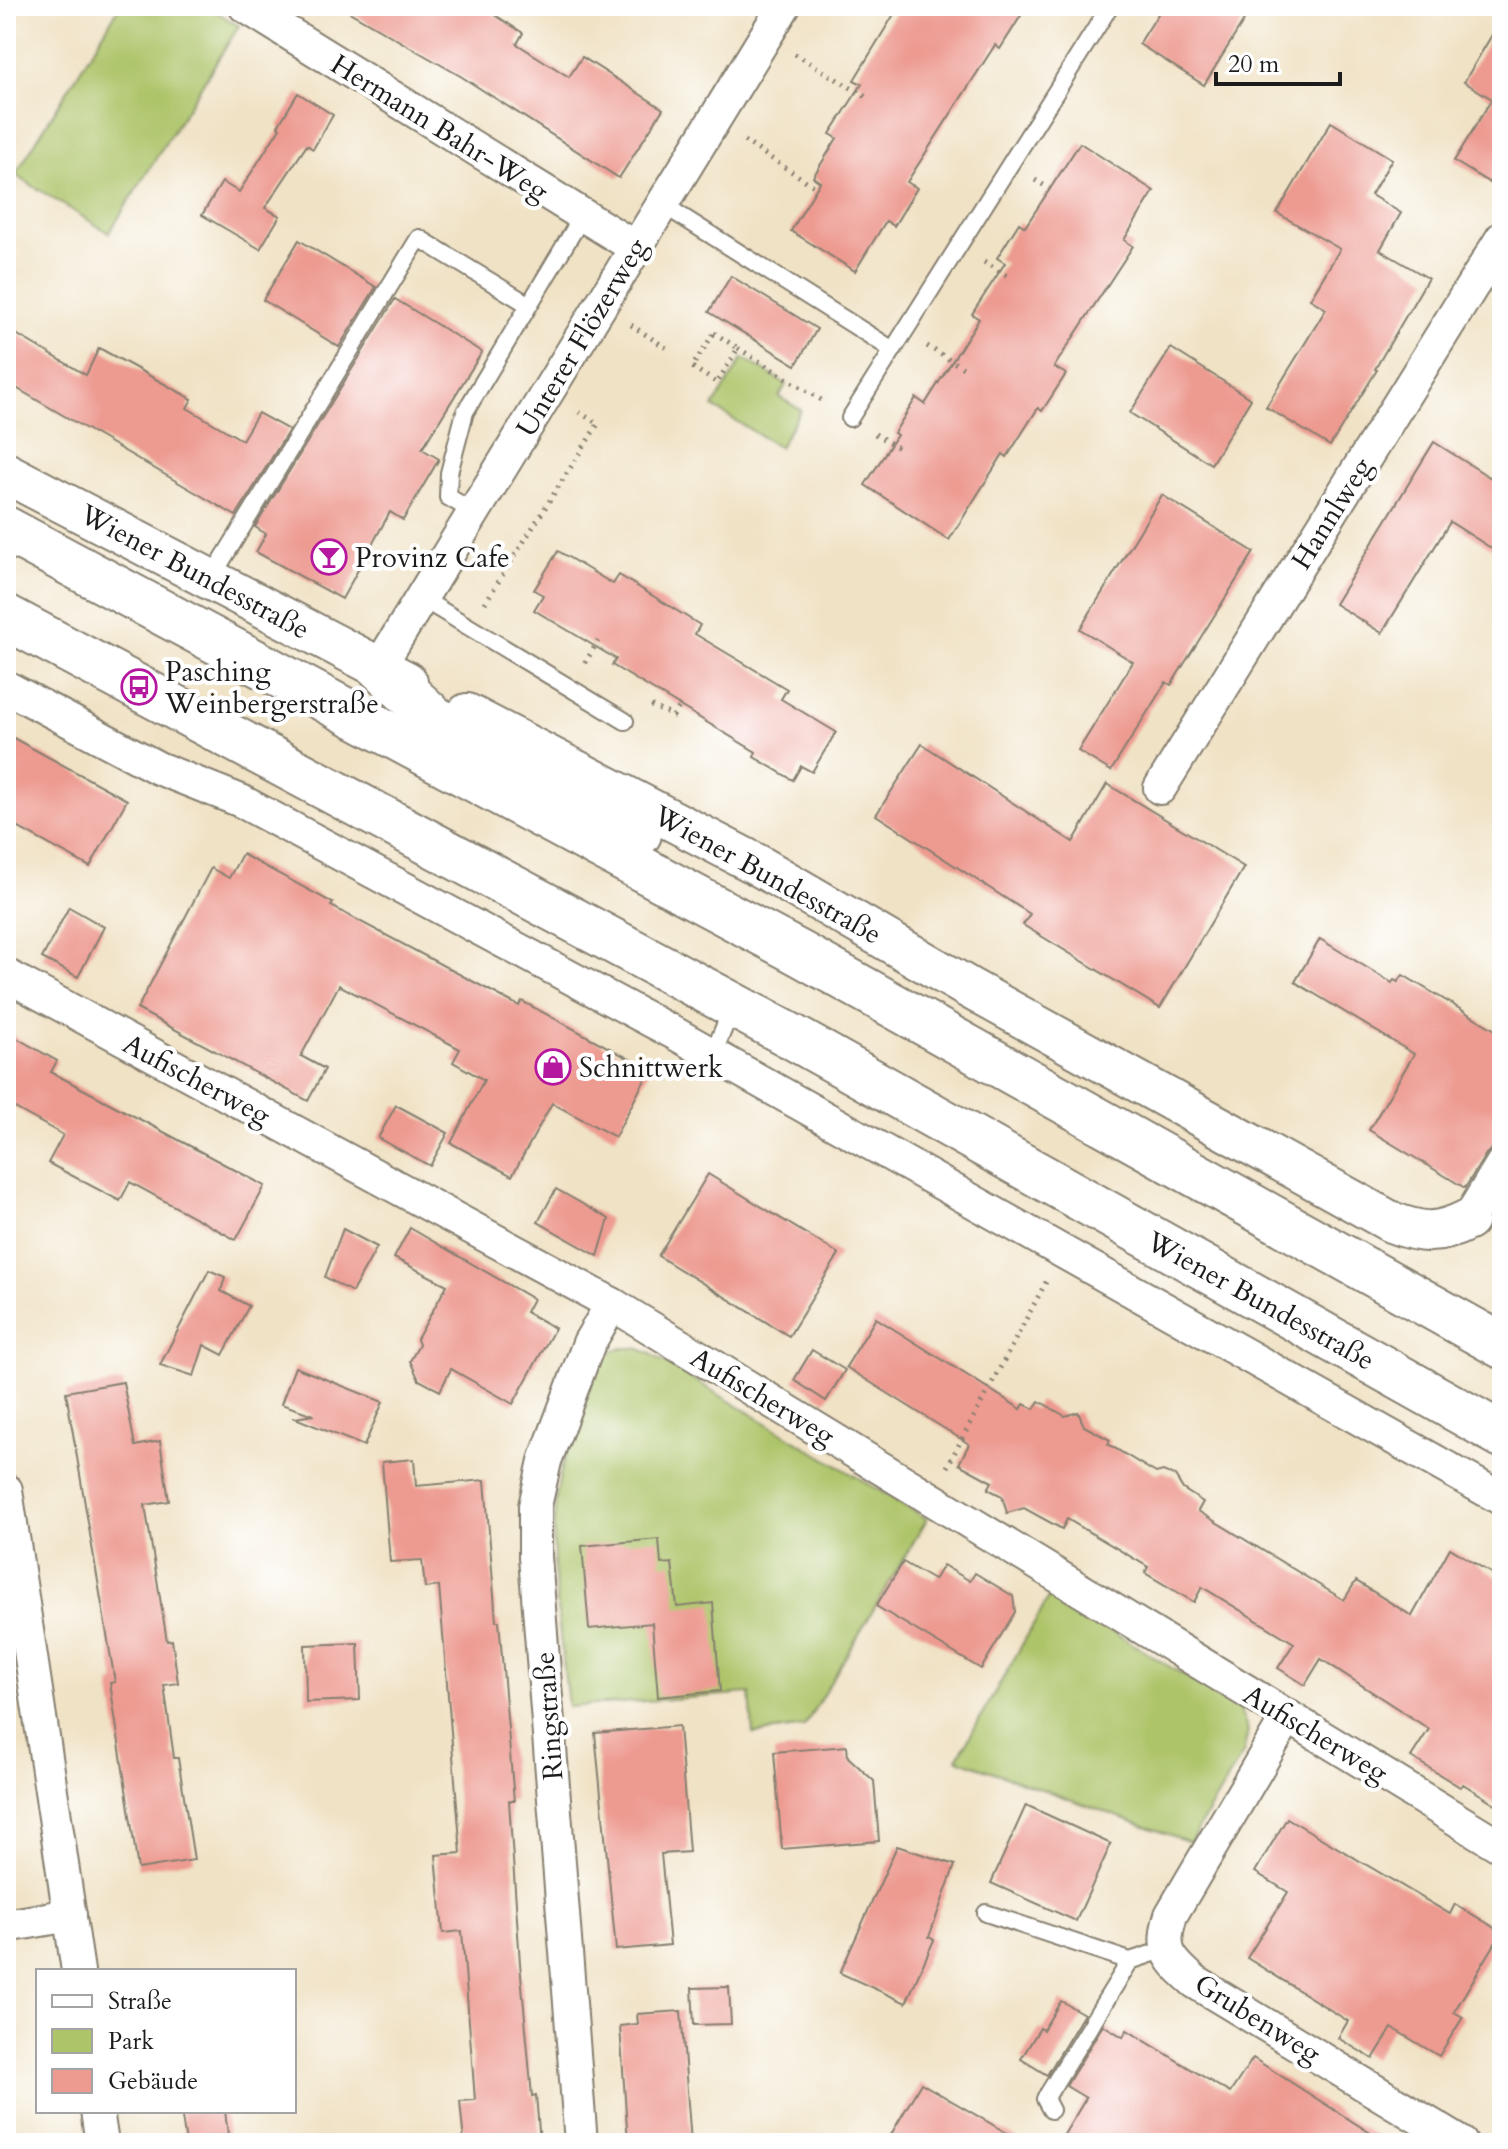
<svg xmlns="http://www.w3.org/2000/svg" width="1508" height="2149" font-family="Cardo,serif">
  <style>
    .green { fill: #adc469; stroke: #647042; stroke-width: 2 }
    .building { fill: #ed9a90 }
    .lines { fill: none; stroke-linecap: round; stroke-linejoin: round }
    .service-casing { stroke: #867f70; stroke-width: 20 }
    .minor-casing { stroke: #867f70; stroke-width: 36 }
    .tertiary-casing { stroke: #867f70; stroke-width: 44 }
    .primary-casing { stroke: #867f70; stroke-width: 48 }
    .path { stroke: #867f70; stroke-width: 5; stroke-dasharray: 2 6; stroke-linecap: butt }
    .service { stroke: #fff; stroke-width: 16 }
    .minor { stroke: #fff; stroke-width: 32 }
    .tertiary { stroke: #fff; stroke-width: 40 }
    .primary { stroke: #fff; stroke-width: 44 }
    .labels { text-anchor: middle; stroke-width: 8; stroke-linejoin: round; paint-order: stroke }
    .street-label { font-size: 28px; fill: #1c1c1c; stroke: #fff }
    .poi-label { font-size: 28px; fill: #1c1c1c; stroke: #fff; text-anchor: start }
  </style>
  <rect width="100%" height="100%" fill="#fff"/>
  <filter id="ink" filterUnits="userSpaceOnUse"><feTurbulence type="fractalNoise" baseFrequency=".0125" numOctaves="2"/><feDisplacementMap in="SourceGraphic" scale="16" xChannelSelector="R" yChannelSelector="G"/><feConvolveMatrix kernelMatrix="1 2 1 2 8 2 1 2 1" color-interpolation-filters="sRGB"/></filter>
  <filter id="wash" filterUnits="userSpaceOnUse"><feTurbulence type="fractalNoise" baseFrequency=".006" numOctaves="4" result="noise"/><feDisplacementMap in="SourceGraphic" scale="32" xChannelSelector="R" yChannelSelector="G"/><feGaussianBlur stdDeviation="1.8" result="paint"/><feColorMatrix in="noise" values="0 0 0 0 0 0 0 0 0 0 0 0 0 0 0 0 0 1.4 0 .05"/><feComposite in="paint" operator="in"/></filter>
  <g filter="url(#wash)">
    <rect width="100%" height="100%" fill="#f0e2c5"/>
    <g class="green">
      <polygon points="120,6 207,6 239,26 109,233 15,175"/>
      <polygon points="743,358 786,384 779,397 801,410 779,447 713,407"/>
      <path d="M623,1348H637L649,1353L927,1519L804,1727L753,1734L750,1693L568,1707C562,1642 547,1556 557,1492C563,1450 582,1409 596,1370C603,1357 609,1350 623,1348Z"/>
      <polygon points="1051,1594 1240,1710 1248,1731 1243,1754 1190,1842 957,1759"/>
    </g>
    <g id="blocks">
      <g class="building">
        <polygon points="339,6 481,6 523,33 517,44 569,77 582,57 663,109 619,178 462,77"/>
        <polygon points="899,6 1027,6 1000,49 995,45 907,182 917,188 894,226 886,221 855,271 791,231 820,182 813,177 837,138 830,134 862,84 854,80"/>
        <polygon points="1163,6 1253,6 1204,85 1139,44"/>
        <polygon points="1502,18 1502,163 1490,183 1454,161 1492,99 1464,82"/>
        <polygon points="298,93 333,115 313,149 307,145 265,208 280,216 260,249 202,215 222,182 239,192 280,128 278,126"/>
        <polygon points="1331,122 1392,159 1371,195 1401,213 1380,250 1428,278 1375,369 1377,370 1330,446 1266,407 1326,309 1310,299 1340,249 1277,213"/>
        <polygon points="1080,143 1154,191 1124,240 1133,246 1054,367 1066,374 1042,411 1038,408 1007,457 1003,454 949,540 865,485 897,435 894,433 916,398 925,404 979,319 972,314 1005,263 997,258 1019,223 1025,227"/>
        <polygon points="299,240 376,287 339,347 263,300"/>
        <polygon points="731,276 817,329 796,365 709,312"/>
        <polygon points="395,299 482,352 422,449 439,459 403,520 390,512 342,599 256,552 266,534 255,527"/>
        <polygon points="6,328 86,375 99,348 192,399 187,408 242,440 258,413 289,430 236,516 6,382"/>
        <polygon points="1171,348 1251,399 1211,464 1130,413"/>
        <polygon points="1434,442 1502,485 1502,555 1450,522 1382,633 1335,604"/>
        <polygon points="1162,495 1254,552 1171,685 1166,682 1111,771 1078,751 1133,662 1080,629"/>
        <polygon points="558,551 613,584 619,575 700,625 695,634 787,689 781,699 836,732 812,772 801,766 793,780 754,757 756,752 612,665 616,659 534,610 543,595 534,590"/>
        <polygon points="6,734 127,800 90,867 6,821"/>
        <polygon points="922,744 1073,842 1107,784 1244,867 1160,1008 1023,925 1030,914 876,815"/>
        <polygon points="242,854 333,903 331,906 519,1006 522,1001 650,1070 615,1137 552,1103 512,1176 451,1143 484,1080 453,1062 460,1049 339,985 301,1056 325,1069 308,1101 137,1009 211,868 229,878"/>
        <polygon points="69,907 104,927 78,977 42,958"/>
        <polygon points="1320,939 1392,983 1394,980 1398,982 1403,975 1502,1034 1502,1145 1494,1147 1486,1154 1465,1188 1369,1130 1414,1054 1295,982"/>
        <polygon points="6,1032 57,1061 51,1072 265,1186 236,1240 130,1182 120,1201 48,1163 63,1135 6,1103"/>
        <polygon points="396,1105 448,1133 430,1166 378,1138"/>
        <polygon points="708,1174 839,1254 789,1336 658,1256"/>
        <polygon points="556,1189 609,1219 598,1256 538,1222"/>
        <polygon points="410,1228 533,1299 526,1312 555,1328 513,1404 451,1369 440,1391 419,1380 410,1361 419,1345 417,1339 447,1285 394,1258"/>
        <polygon points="343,1229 377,1247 352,1292 325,1277"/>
        <polygon points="209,1270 225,1277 221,1291 249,1306 223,1355 204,1345 194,1376 160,1365"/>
        <polygon points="876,1318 1021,1409 1024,1404 1034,1409 1039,1401 1065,1416 1078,1412 1084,1426 1110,1440 1108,1444 1156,1473 1163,1471 1175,1476 1183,1489 1203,1502 1198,1511 1344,1600 1356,1581 1412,1616 1450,1548 1502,1580 1502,1808 1463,1784 1460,1787 1411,1757 1429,1729 1321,1659 1305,1685 1278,1668 1294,1643 1202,1587 1194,1602 1145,1573 1148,1567 1067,1519 1062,1529 1024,1508 1007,1513 1002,1496 988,1489 992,1482 959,1464 969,1444 846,1367"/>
        <polygon points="812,1350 845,1370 826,1401 794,1380"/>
        <polygon points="295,1367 383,1402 364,1446 295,1418 314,1415 281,1404"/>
        <polygon points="123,1382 135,1446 160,1441 169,1501 145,1505 167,1641 172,1640 178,1683 164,1685 174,1758 178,1758 194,1860 138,1869 110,1683 115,1682 66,1392"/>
        <polygon points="414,1459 416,1486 485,1480 496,1621 499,1621 514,1801 509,1801 520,1963 532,2096 536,2095 540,2143 464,2143 460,2101 475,2100 462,1931 443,1933 436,1855 461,1853 439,1586 425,1588 422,1560 390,1562 382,1462"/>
        <polygon points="659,1539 661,1564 672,1563 677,1607 713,1603 720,1691 658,1697 652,1623 589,1629 582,1546"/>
        <polygon points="903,1562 934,1580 943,1565 970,1581 975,1573 1013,1596 1015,1612 981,1669 876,1606"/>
        <polygon points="358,1643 360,1700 306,1702 305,1645"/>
        <polygon points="679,1726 689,1852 661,1854 670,1945 616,1950 595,1733"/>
        <polygon points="847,1746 848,1757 874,1781 879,1841 782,1849 774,1752"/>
        <polygon points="1026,1805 1111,1844 1076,1921 991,1883"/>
        <polygon points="1287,1818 1450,1914 1455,1904 1502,1932 1454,2012 1463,2017 1439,2056 1392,2028 1373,2059 1338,2038 1348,2021 1247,1958 1288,1892 1255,1872"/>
        <polygon points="897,1846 955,1865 929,1937 934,1940 906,2003 840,1973"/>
        <polygon points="729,1987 731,2024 694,2025 692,1988"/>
        <polygon points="1061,2001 1084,2014 1047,2075 1021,2059 1040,2028 1043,2030"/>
        <polygon points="681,2011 691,2143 628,2143 620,2026 638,2024 637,2014"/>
        <polygon points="1103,2025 1123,2037 1127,2030 1230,2093 1253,2058 1386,2143 1059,2143 1086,2098 1066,2086"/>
        <polygon points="921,2083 1024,2143 886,2143"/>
        <polygon points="181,2111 225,2111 229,2143 186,2143"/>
      </g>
    </g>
  </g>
  <g filter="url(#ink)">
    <use href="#blocks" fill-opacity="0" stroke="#867f70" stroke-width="2"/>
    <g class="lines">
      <defs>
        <g id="service">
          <polyline points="662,204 893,350"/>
          <polyline points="850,418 1110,6"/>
          <polyline points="474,512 448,497 449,473 465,412 583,215"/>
          <polyline points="210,580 419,238 529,305"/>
          <polyline points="421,598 625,721"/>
          <polyline points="713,1054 733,1006"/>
          <polyline points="986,1913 1130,1961 1166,1949"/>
          <polyline points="1051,2110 1045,2099 1130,1961"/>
        </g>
        <g id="minor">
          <polyline points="245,6 636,248"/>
          <polyline points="379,667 784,6"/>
          <polyline points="6,687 158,768 241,801 676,1034 1502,1499"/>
          <polyline points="1160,788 1502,238"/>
          <polyline points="6,975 612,1304 1502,1847"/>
          <polyline points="1468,1220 1502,1164"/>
          <polyline points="6,1490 78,1971"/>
          <path d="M1288,1716L1171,1915C1160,1951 1169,1959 1195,1982L1461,2143"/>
          <polyline points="6,1926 70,1915"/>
          <polyline points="97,2111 102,2143"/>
          <polyline points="581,2143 535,1557 535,1506 545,1461 589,1343 612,1304"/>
        </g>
        <g id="tertiary">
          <polyline points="6,473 407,682"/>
          <path d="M467,714L756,864L969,988L1391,1222C1422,1234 1438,1235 1468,1220"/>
        </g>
        <g id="primary">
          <polyline points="6,529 801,954 1502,1346"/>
          <polyline points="6,617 791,1036 1502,1435"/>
          <polyline points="379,667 434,718 639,834"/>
        </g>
      </defs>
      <use href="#service" class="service-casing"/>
      <use href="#minor" class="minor-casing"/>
      <use href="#tertiary" class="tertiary-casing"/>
      <use href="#primary" class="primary-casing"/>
      <g class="path">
        <polyline points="908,6 923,15"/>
        <polyline points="795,54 866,97"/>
        <polyline points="744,141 817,188"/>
        <polyline points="1035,180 1055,192"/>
        <polyline points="984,262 1007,276"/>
        <polyline points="631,325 671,351"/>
        <polygon points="714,333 738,348 717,383 692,367"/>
        <polyline points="927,346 963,368"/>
        <polyline points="738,348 826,403"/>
        <polyline points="875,434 900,449"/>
        <polyline points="485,603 598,424 579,412"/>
        <polyline points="585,663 598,641"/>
        <polyline points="651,706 673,716 680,706"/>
        <polyline points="947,1467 1046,1282"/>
      </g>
      <use href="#service" class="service"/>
      <use href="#minor" class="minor"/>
      <use href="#tertiary" class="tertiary"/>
      <use href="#primary" class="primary"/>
    </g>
  </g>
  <defs>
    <symbol id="bar-ring" viewBox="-11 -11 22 22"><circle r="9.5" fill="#fff" stroke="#b5179e" stroke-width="1.5"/><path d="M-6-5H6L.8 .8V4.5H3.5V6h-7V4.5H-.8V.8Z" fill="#b5179e"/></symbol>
    <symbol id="bus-ring" viewBox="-11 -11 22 22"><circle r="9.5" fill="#fff" stroke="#b5179e" stroke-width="1.5"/><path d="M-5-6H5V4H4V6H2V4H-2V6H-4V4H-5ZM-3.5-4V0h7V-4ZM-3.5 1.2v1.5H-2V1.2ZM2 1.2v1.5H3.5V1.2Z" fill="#b5179e"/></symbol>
    <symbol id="shop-ring" viewBox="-11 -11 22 22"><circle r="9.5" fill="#fff" stroke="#b5179e" stroke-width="1.5"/><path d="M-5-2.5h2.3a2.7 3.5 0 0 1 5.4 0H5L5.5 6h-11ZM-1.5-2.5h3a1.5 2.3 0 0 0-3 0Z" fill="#b5179e"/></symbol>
  </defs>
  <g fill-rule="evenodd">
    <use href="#bar-ring" x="309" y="537" width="40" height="40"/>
    <use href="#bus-ring" x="119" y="667" width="40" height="40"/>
    <use href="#shop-ring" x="533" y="1047" width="40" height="40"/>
  </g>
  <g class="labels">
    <g class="street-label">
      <text transform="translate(440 127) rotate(32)" y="10">Hermann Bahr-Weg</text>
      <text transform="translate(581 337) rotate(-59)" y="10">Unterer Flözerweg</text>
      <text transform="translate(1331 513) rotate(-58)" y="10">Hannlweg</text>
      <text transform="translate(195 571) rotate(28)" y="10">Wiener Bundesstraße</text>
      <text transform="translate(768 874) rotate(29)" y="10">Wiener Bundesstraße</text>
      <text transform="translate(197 1079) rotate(28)" y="10">Aufischerweg</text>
      <text transform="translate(1261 1300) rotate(29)" y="10">Wiener Bundesstraße</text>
      <text transform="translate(763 1396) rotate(31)" y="10">Aufischerweg</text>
      <text transform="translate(548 1716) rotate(-94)" y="10">Ringstraße</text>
      <text transform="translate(1316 1733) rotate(31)" y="10">Aufischerweg</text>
      <text transform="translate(1258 2018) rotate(32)" y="10">Grubenweg</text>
    </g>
    <g class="poi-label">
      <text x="355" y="567">Provinz Cafe</text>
      <text x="165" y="681">Pasching<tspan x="165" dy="32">Weinbergerstraße</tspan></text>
      <text x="579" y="1077">Schnittwerk</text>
    </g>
  </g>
  <rect width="1508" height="2149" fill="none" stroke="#fff" stroke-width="32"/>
  <rect x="36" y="1969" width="260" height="144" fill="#ffffff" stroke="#a4a4a4" stroke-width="2"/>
  <rect x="52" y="1995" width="40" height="12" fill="#ffffff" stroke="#a4a4a4" stroke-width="2"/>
  <text x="108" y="2009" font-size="24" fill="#1c1c1c">Straße</text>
  <rect x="52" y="2029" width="40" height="24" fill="#adc469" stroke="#a4a4a4" stroke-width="2"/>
  <text x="108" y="2049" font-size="24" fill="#1c1c1c">Park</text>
  <rect x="52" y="2069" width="40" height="24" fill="#ed9a90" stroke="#a4a4a4" stroke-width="2"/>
  <text x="108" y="2089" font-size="24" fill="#1c1c1c">Gebäude</text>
  <path d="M1216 72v12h124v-12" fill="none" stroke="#1c1c1c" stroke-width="4"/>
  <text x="1228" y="72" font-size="24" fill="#1c1c1c" stroke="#ffffff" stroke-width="6" paint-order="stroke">20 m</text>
</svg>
